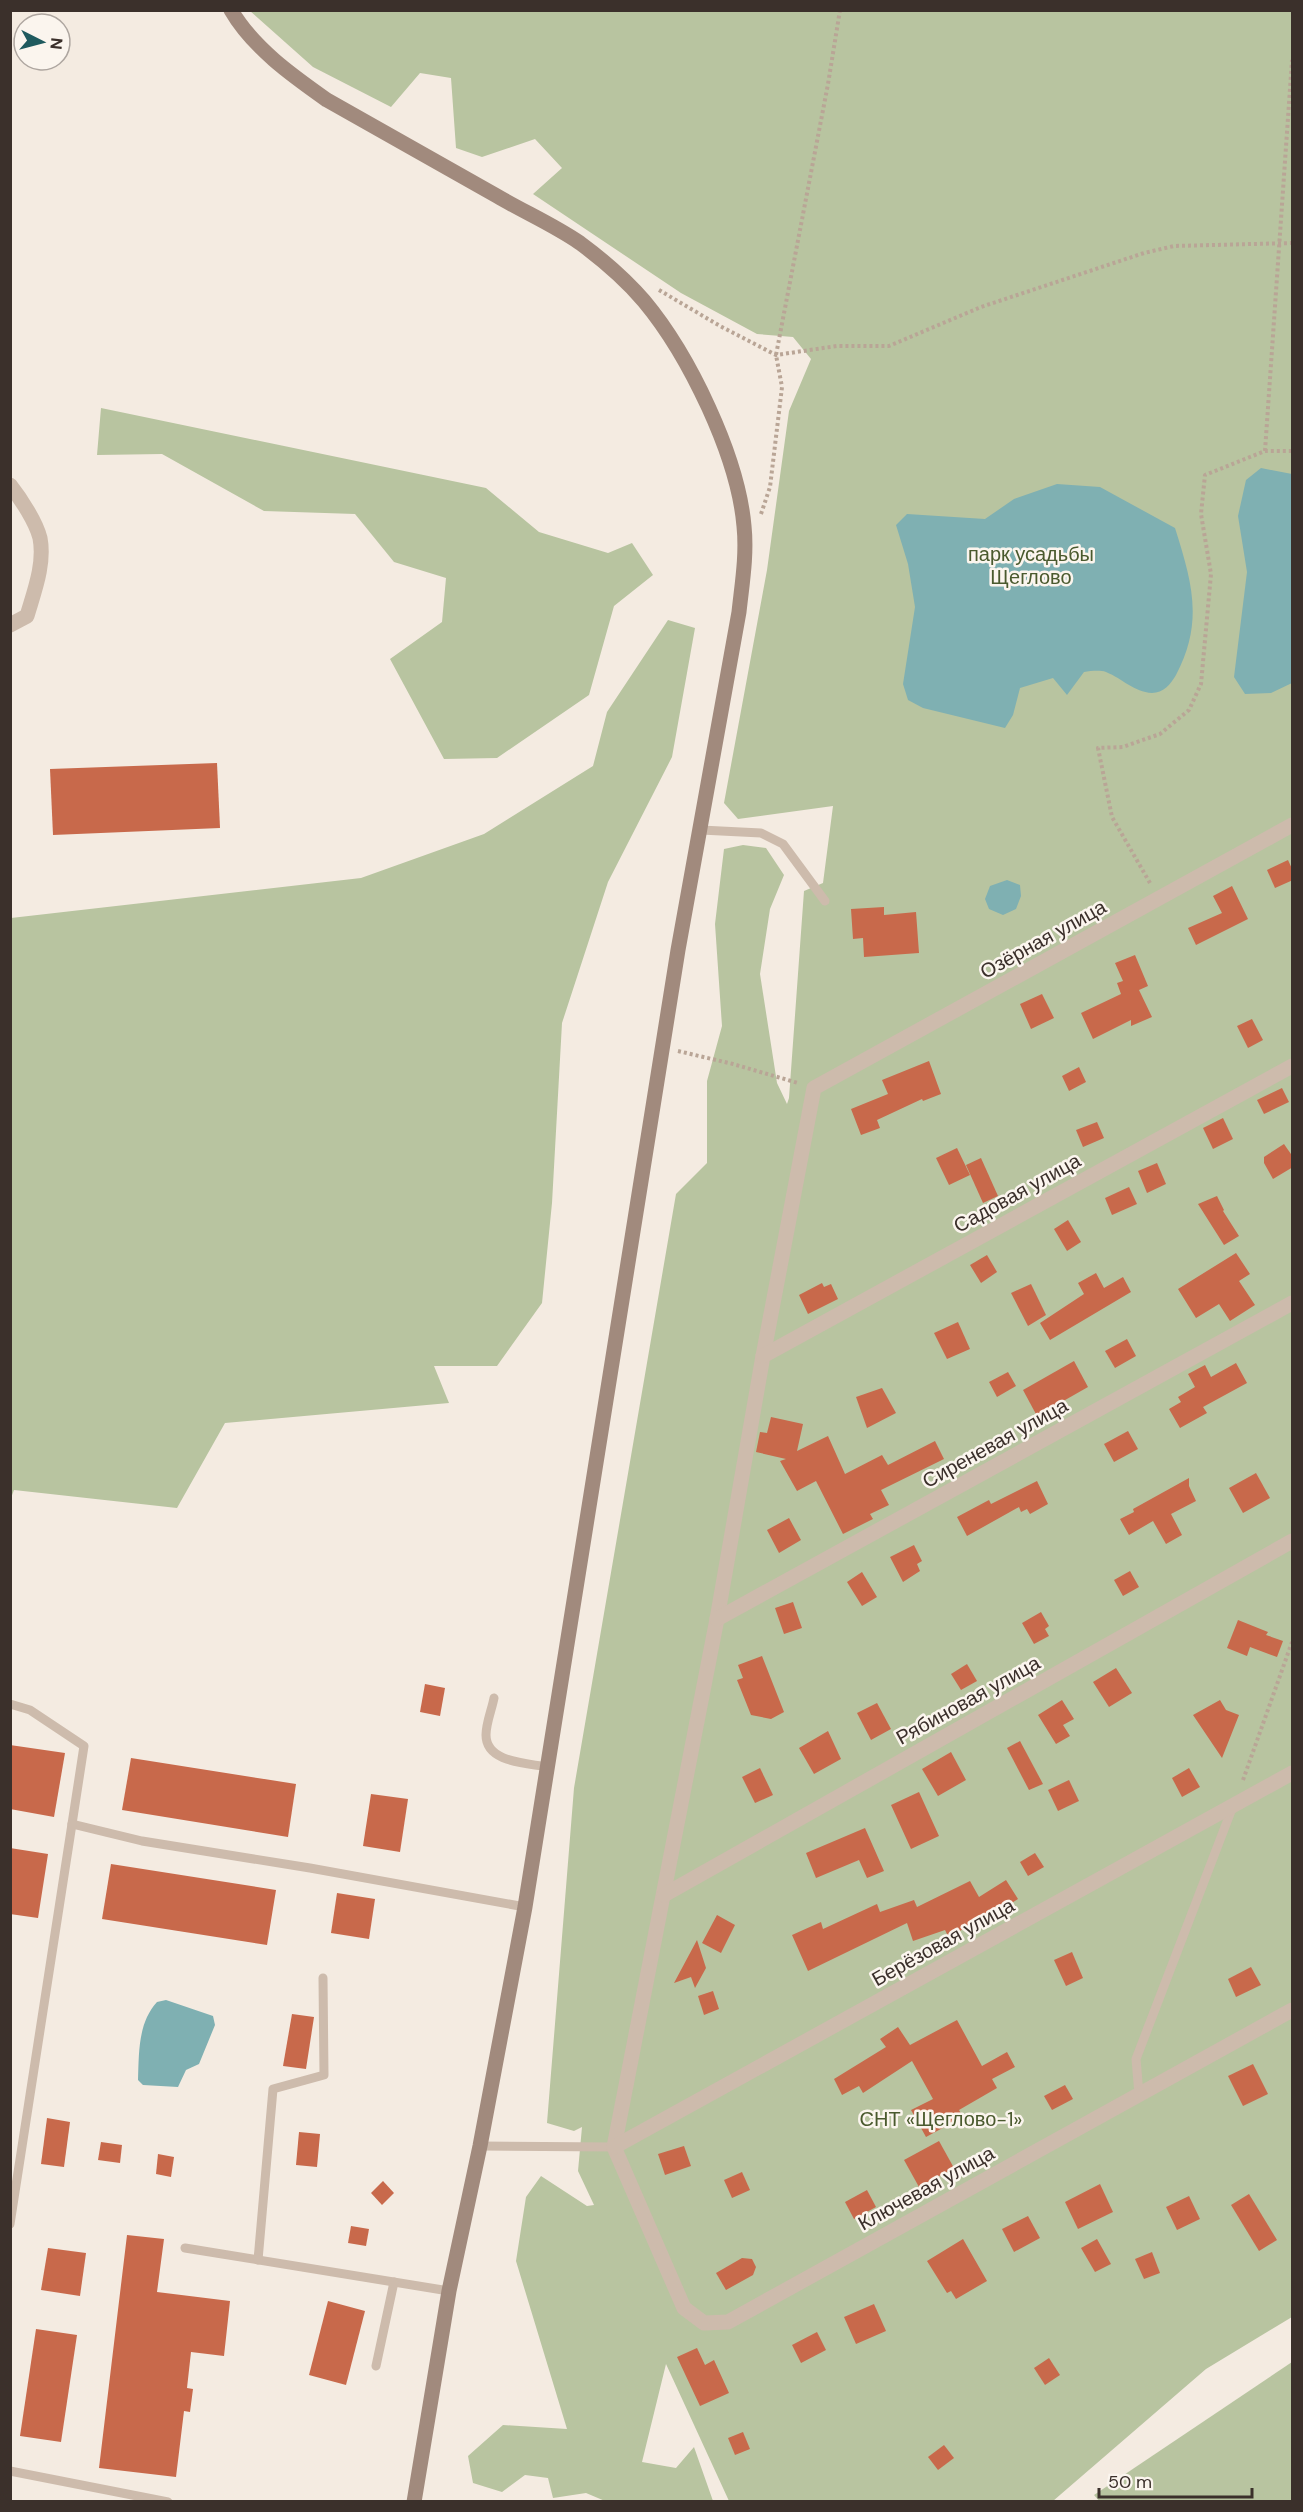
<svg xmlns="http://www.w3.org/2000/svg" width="1303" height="2512" font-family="'DM Sans',sans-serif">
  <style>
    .green { fill: #b8c4a0 }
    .water { fill: #7fb0b2 }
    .building { fill: #c8694b }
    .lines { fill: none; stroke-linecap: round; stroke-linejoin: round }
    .path { stroke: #b9a596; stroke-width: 4; stroke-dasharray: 3 3; stroke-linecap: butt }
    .service { stroke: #cdbbac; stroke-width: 9 }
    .minor { stroke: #cdbbac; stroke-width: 15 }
    .secondary { stroke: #a18a7d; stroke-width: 15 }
    .labels { text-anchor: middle; stroke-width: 5; stroke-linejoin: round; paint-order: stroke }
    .park-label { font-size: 20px; fill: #4a5a2e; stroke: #fbf5ee }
    .street-label { font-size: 20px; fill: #3b302b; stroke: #fbf5ee }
  </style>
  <rect width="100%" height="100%" fill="#f4ebe1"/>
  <g class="green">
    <polygon points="250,11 1292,11 1292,2317 1206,2369 1053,2501 729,2501 666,2364 642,2462 676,2468 694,2447 713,2501 605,2501 586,2493 553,2498 548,2478 525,2475 502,2492 473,2483 468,2456 503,2425 567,2429 516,2261 526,2197 541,2176 587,2206 594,2205 578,2171 582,2127 574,2131 547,2123 574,1788 676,1194 707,1163 707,1081 722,1026 715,924 724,849 743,845 766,848 784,875 770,909 760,974 777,1083 787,1104 789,1098 804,891 823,883 833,806 738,819 724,803 767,570 789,411 811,359 793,337 757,334 681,293 533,194 562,168 535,139 482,157 456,148 451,78 420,73 391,107 313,67"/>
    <polygon points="101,408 486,488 539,532 608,553 632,543 653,575 614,606 589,695 497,758 444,759 390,659 442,622 446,578 394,562 355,514 264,511 162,454 97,455"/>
    <polygon points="668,620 695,628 672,757 608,882 562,1023 552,1203 542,1303 497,1366 434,1366 449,1403 225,1423 177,1508 14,1490 11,1498 11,918 361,878 484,834 593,766 607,712"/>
    <polygon points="1292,2362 1292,2501 1100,2502 1094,2495"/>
  </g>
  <g class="water">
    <polygon points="1261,468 1292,474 1292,683 1271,693 1245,694 1234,677 1247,572 1238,516 1246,480"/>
    <path d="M1057,484L1100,487L1175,528C1192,582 1204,622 1176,675C1171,684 1163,693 1152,693C1134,692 1123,679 1106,672C1100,670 1091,671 1084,672L1067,695L1053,678L1020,688L1013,715L1005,728L923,708L908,700L903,684L915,607L908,564L896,525L907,514L985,519L1014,499Z"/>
    <polygon points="1007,880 1020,885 1021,896 1016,909 1003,915 989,909 985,899 990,886"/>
    <path d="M166,2000L213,2016L215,2025L199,2064L186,2070L178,2087L143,2085L138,2080C139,2052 138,2023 157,2002Z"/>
  </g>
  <g class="building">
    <polygon points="217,763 220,828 53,835 50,769"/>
    <polygon points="1288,860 1293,871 1293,880 1275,888 1267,870"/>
    <polygon points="1232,886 1248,919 1196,945 1188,928 1222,913 1213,896"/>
    <polygon points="884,907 884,915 916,912 919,953 864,957 863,938 853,939 851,909"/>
    <polygon points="1135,955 1148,986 1139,990 1152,1017 1131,1026 1131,1020 1093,1039 1081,1013 1121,994 1117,983 1123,981 1115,963"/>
    <polygon points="1042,994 1054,1018 1031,1029 1020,1004"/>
    <polygon points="1252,1019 1263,1040 1248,1048 1237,1026"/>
    <polygon points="929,1061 941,1094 923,1101 922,1099 877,1120 880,1128 861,1135 851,1109 888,1094 882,1080"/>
    <polygon points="1079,1067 1086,1082 1069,1091 1062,1076"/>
    <polygon points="1282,1088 1289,1102 1264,1114 1257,1100"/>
    <polygon points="1223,1118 1233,1139 1213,1149 1203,1128"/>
    <polygon points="1097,1122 1104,1138 1083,1147 1076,1130"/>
    <polygon points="1284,1144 1293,1157 1293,1167 1273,1179 1264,1163 1264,1157"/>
    <polygon points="957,1148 970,1175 949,1185 936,1158"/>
    <polygon points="981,1158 998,1196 983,1203 966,1165"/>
    <polygon points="1157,1163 1166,1184 1147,1193 1138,1171"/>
    <polygon points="1129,1187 1137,1204 1112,1215 1105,1198"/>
    <polygon points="1217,1196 1224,1210 1223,1211 1239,1236 1224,1245 1198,1204"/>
    <polygon points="1068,1220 1081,1242 1067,1251 1054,1229"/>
    <polygon points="1236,1253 1250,1274 1239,1281 1255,1305 1230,1321 1219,1304 1196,1318 1178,1289"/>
    <polygon points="987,1255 997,1272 981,1283 970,1265"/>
    <polygon points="1096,1273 1104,1288 1123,1277 1131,1292 1050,1340 1040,1323 1084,1294 1078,1283"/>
    <polygon points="822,1283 824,1287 831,1284 838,1299 808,1314 799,1295"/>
    <polygon points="1031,1284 1046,1315 1028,1326 1011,1293"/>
    <polygon points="958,1322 970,1349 947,1359 934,1333"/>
    <polygon points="1127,1339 1136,1356 1115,1368 1105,1351"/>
    <polygon points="1074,1361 1088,1387 1037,1416 1023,1390"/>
    <polygon points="1236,1363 1247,1383 1203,1407 1207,1413 1180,1428 1169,1409 1181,1402 1178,1397 1195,1387 1188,1374 1205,1365 1211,1377"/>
    <polygon points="1008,1372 1016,1386 997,1397 989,1382"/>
    <polygon points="882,1388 896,1413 867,1428 856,1397"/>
    <polygon points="771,1417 803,1424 797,1451 828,1436 845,1474 882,1455 888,1465 935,1441 944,1459 881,1490 889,1505 870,1514 873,1519 843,1534 816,1481 797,1491 780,1461 786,1459 756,1452 760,1432 767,1433"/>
    <polygon points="1128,1431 1138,1449 1114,1462 1104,1444"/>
    <polygon points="1256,1473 1270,1498 1243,1513 1229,1488"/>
    <polygon points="1189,1478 1189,1486 1196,1501 1171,1514 1182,1535 1166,1544 1153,1521 1129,1535 1120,1519 1134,1512 1133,1509"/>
    <polygon points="1037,1481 1048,1504 1030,1514 1027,1509 1021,1512 1019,1507 967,1536 957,1517 989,1500 991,1504"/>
    <polygon points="789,1518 801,1540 779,1553 767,1530"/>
    <polygon points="914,1545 922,1561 917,1564 920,1571 903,1582 890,1557"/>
    <polygon points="1130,1571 1139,1587 1123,1596 1114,1580"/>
    <polygon points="862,1572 877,1597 862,1606 847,1582"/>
    <polygon points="793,1602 802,1628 784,1634 775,1608"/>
    <polygon points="1041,1612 1049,1626 1045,1629 1049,1636 1034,1644 1022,1623"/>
    <polygon points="1238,1620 1268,1632 1266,1635 1283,1641 1277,1657 1250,1647 1247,1656 1227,1648"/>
    <polygon points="762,1656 784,1712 771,1719 751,1715 737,1680 743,1678 738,1665"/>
    <polygon points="967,1664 977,1681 961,1690 951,1674"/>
    <polygon points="1116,1668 1132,1693 1109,1707 1093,1682"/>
    <polygon points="425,1684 445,1688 440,1716 420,1712"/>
    <polygon points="1062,1700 1074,1719 1063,1725 1070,1736 1056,1744 1038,1715"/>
    <polygon points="1220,1700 1226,1710 1239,1715 1222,1758 1193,1715"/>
    <polygon points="877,1703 891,1729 871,1740 857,1713"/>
    <polygon points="828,1731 841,1759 814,1774 799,1748"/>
    <polygon points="1020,1741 1043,1784 1029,1790 1007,1748"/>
    <polygon points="10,1745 65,1753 54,1817 10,1809"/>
    <polygon points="951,1752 966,1780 938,1796 922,1769"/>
    <polygon points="131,1758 296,1784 288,1837 122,1810"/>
    <polygon points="760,1768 773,1795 755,1803 742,1777"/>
    <polygon points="1189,1768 1200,1787 1182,1797 1172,1778"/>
    <polygon points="1069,1780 1079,1801 1058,1811 1048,1790"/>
    <polygon points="919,1792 939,1836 911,1849 891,1805"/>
    <polygon points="371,1794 408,1799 400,1852 363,1846"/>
    <polygon points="865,1828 884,1871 867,1878 859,1860 816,1878 806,1853"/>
    <polygon points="10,1848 48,1854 38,1918 10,1914"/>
    <polygon points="1035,1853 1044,1867 1028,1876 1020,1862"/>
    <polygon points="111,1864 276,1890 267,1945 102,1919"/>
    <polygon points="1006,1880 1018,1899 974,1927 973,1925 948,1936 945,1930 913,1941 907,1923 808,1971 792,1935 821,1922 823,1929 877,1904 880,1912 914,1900 917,1907 970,1881 979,1897"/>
    <polygon points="337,1893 375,1899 369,1939 331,1933"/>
    <polygon points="717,1915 735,1925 721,1953 702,1943"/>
    <polygon points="697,1940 706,1968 695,1988 691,1977 674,1983"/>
    <polygon points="1072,1952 1083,1978 1066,1986 1054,1960"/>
    <polygon points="1251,1967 1261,1985 1236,1997 1228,1979"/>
    <polygon points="713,1991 719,2009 704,2015 698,1996"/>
    <polygon points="292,2014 314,2017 306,2069 283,2066"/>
    <polygon points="957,2020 982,2066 1007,2052 1015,2067 992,2079 997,2088 959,2110 963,2117 926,2137 911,2110 933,2099 912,2061 863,2093 859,2086 842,2095 834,2079 886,2047 880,2039 898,2027 910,2045"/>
    <polygon points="1253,2064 1268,2094 1243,2106 1228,2076"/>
    <polygon points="1065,2085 1073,2099 1052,2110 1044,2096"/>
    <polygon points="47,2118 70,2122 64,2167 41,2164"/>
    <polygon points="299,2132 320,2134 317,2167 296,2165"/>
    <polygon points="939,2141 954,2168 919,2187 904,2160"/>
    <polygon points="101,2142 122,2145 120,2163 98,2160"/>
    <polygon points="684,2146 691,2166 665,2175 658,2154"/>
    <polygon points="158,2154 174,2157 171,2177 156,2174"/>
    <polygon points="742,2172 750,2190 732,2198 724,2180"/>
    <polygon points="383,2181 394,2193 382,2205 371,2193"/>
    <polygon points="1100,2184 1113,2212 1078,2229 1065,2202"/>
    <polygon points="867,2190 876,2207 854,2219 845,2202"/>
    <polygon points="1249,2194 1277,2240 1259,2251 1231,2205"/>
    <polygon points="1189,2196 1200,2219 1177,2230 1166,2207"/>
    <polygon points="1028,2216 1040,2238 1014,2252 1002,2229"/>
    <polygon points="351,2226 369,2229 366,2246 348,2243"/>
    <polygon points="127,2235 164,2239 157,2292 230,2301 224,2356 191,2352 187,2388 193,2389 190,2412 184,2411 176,2477 99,2468"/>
    <polygon points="963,2239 987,2281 956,2299 951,2291 947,2293 927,2261"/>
    <polygon points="1097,2239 1111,2264 1095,2272 1081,2248"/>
    <polygon points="48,2248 86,2253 80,2296 41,2290"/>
    <polygon points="1152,2252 1160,2273 1144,2279 1135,2259"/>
    <polygon points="742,2258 752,2259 756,2267 753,2275 726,2290 716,2273"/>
    <polygon points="328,2301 365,2311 346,2385 309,2375"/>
    <polygon points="874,2304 886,2331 856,2344 844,2317"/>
    <polygon points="36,2329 77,2335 61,2442 20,2436"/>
    <polygon points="817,2332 826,2350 801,2363 792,2345"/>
    <polygon points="697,2348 705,2365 714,2360 729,2393 700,2406 677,2357"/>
    <polygon points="1049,2358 1060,2375 1045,2385 1034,2368"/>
    <polygon points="743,2432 750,2449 735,2455 728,2438"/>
    <polygon points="944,2445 954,2458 938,2470 928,2457"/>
  </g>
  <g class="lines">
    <g class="path">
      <polyline points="659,290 720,326 776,355 837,346 889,346 981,307 1144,253 1174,246 1292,243"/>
      <polyline points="1265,451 1292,60"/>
      <polyline points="761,514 770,487 782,387 776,355 828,84 840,10"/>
      <polyline points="1150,883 1112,817 1098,748 1123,747 1160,734 1189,710 1201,684 1211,574 1201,514 1205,475 1265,451 1292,451"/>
      <polyline points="678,1051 733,1064 798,1083"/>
      <polyline points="1243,1780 1292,1642"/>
    </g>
    <g class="service">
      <polyline points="701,830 761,833 783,844 825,901"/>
      <path d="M494,1698C492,1709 486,1723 486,1735C486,1763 528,1763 547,1767"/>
      <polyline points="10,1704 30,1710 84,1746 72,1824 142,1841 310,1868 525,1907"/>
      <polyline points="1139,2094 1136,2059 1233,1806"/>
      <polyline points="480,2146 614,2147"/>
      <polyline points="10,2224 72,1824"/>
      <polyline points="185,2248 449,2291"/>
      <polyline points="258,2260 273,2089 324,2075 323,1978"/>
      <polyline points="376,2366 394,2282"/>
      <polyline points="10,2471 168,2502"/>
    </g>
    <g class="minor">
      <path d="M10,485C21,499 36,522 40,538C45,564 34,592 27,616L10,625"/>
      <polyline points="1292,825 814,1088 763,1356 717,1619 614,2147 684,2308 704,2323 728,2322 1292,2010"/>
      <polyline points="763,1356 1292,1066"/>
      <polyline points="717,1619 1292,1303"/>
      <polyline points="664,1895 1292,1541"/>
      <polyline points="614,2147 1292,1773"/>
    </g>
    <path class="secondary" d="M231,10C253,48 293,76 327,100C384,132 441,164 497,196C524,212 554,225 580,243C603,260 626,280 644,301C689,355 738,456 744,526C747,555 742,584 739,612L678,950L525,1907L480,2146L449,2291L414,2502"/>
  </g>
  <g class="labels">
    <g class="park-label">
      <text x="1031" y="561">парк усадьбы<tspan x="1031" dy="23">Щеглово</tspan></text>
      <text x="941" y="2126">СНТ «Щеглово-1»</text>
    </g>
    <g class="street-label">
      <text transform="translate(1043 939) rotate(-29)" y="7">Озёрная улица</text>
      <text transform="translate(1017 1193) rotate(-29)" y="7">Садовая улица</text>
      <text transform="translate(995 1443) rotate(-29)" y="7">Сиреневая улица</text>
      <text transform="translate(968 1700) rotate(-29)" y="7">Рябиновая улица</text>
      <text transform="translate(943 1942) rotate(-29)" y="7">Берёзовая улица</text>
      <text transform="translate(926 2188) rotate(-29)" y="7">Ключевая улица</text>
    </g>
  </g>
  <rect width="1303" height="2512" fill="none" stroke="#3b302b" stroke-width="24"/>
  <g transform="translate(42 42) rotate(96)"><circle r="28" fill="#fbf5ee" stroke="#aea6a0" stroke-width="1.5"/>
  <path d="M0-4.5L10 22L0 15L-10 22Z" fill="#1f5a5e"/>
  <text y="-9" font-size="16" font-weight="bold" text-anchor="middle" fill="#3b302b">N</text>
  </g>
  <path d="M1099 2488v9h153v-9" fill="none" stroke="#3b302b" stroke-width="3"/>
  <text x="1108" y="2488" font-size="18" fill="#3b302b" stroke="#fbf5ee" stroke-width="4.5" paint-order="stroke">50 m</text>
</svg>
